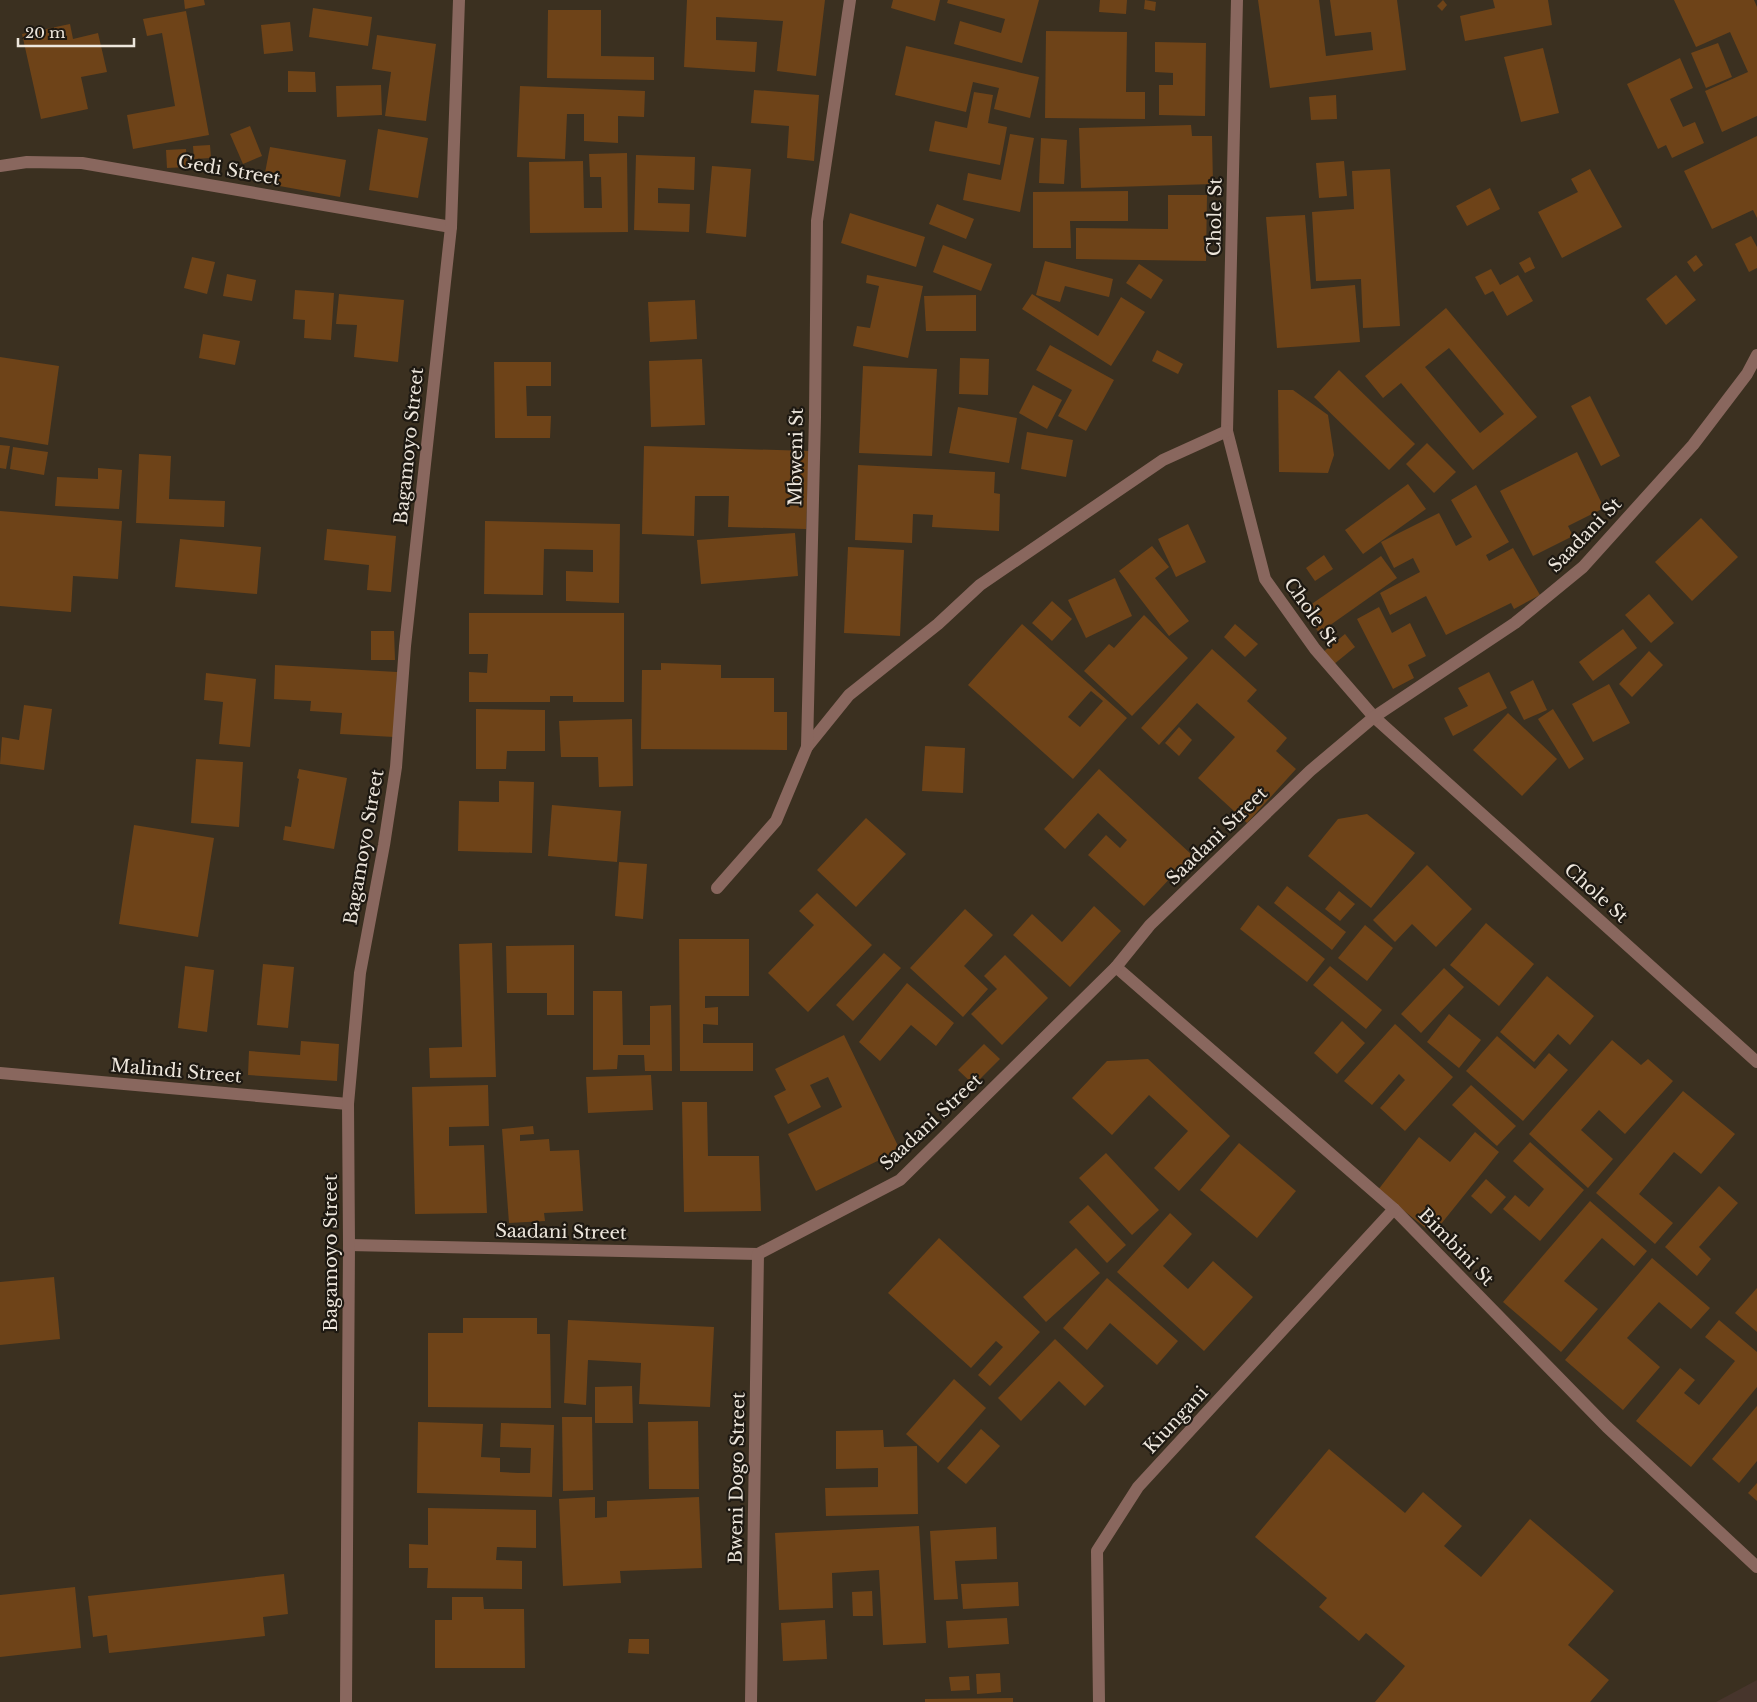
<svg xmlns="http://www.w3.org/2000/svg" width="1757" height="1702" font-family="'Libre Baskerville',serif">
  <style>
    .medical { fill: #47352c }
    .building { fill: #6e4318; fill-rule: evenodd }
    .lines { fill: none; stroke-linecap: round; stroke-linejoin: round }
    .street { stroke: #89675e; stroke-width: 12 }
    .labels { text-anchor: middle; stroke-width: 4.5; stroke-linejoin: round; paint-order: stroke }
    .street-label { font-size: 18px; fill: #ede6dc; stroke: #1e1912 }
  </style>
  <rect width="100%" height="100%" fill="#3b3020"/>
  <polygon class="medical" points="1757,1680 1757,1702 1716,1702"/>
  <g class="building">
    <polygon points="184,0 204,0 205,5 185,9"/>
    <polygon points="687,0 825,0 816,76 777,71 783,21 716,17 716,40 757,42 755,72 684,67"/>
    <polygon points="893,0 940,0 935,21 891,8"/>
    <polygon points="948,0 1039,0 1022,63 954,44 960,21 1001,33 1005,19 947,3"/>
    <polygon points="1100,0 1127,0 1126,14 1099,12"/>
    <polygon points="1145,0 1156,2 1155,11 1144,9"/>
    <polygon points="1258,0 1319,0 1326,56 1373,50 1371,32 1335,36 1330,0 1397,0 1406,70 1270,88"/>
    <polygon points="1443,0 1447,5 1442,11 1437,6"/>
    <polygon points="1493,0 1548,0 1552,25 1465,41 1460,16 1495,8"/>
    <polygon points="1674,0 1754,0 1757,7 1757,116 1722,132 1705,91 1748,72 1730,32 1696,47"/>
    <polygon points="313,8 372,17 368,46 309,37"/>
    <polygon points="548,10 601,10 601,56 654,57 654,80 547,78"/>
    <polygon points="186,11 209,135 133,149 127,115 175,106 162,33 147,36 143,19"/>
    <polygon points="290,22 293,51 264,54 261,25"/>
    <polygon points="70,24 73,39 98,33 107,72 81,77 88,109 41,119 22,34"/>
    <polygon points="1046,31 1127,32 1126,92 1145,92 1145,119 1045,118"/>
    <polygon points="377,35 436,44 426,121 385,116 391,72 372,69"/>
    <polygon points="1155,42 1206,43 1205,116 1159,115 1159,85 1173,85 1173,73 1155,72"/>
    <polygon points="1718,43 1732,77 1706,88 1691,53"/>
    <polygon points="906,46 1039,77 1030,118 994,109 999,88 973,82 966,112 895,95"/>
    <polygon points="1543,48 1559,113 1521,122 1504,57"/>
    <polygon points="1680,58 1693,88 1670,99 1683,127 1695,122 1704,143 1672,158 1666,145 1658,149 1627,84"/>
    <polygon points="288,71 315,72 316,92 288,92"/>
    <polygon points="381,85 382,115 337,117 336,86"/>
    <polygon points="520,86 645,91 644,117 618,116 618,143 584,141 584,114 567,114 565,159 517,157"/>
    <polygon points="754,90 819,95 814,161 787,158 789,126 751,123"/>
    <polygon points="974,92 993,95 988,123 1007,127 1000,165 929,151 935,121 967,128"/>
    <polygon points="1336,95 1337,119 1311,120 1309,97"/>
    <polygon points="1191,125 1192,136 1212,136 1213,184 1081,188 1079,128"/>
    <polygon points="250,126 262,156 243,164 230,134"/>
    <polygon points="378,129 428,138 418,198 369,190"/>
    <polygon points="1010,134 1034,138 1020,212 963,200 968,173 1001,180"/>
    <polygon points="1757,136 1757,218 1753,210 1712,229 1684,171"/>
    <polygon points="1041,138 1067,140 1064,184 1039,183"/>
    <polygon points="210,145 211,158 194,159 193,146"/>
    <polygon points="270,147 346,160 340,197 263,183"/>
    <polygon points="186,149 187,167 167,168 166,150"/>
    <polygon points="627,153 628,232 530,233 529,162 583,161 584,208 602,208 601,177 590,177 589,154"/>
    <polygon points="636,155 695,157 694,190 658,188 658,203 690,204 689,232 634,230"/>
    <polygon points="1344,161 1347,196 1319,198 1316,163"/>
    <polygon points="712,166 751,169 746,237 706,233"/>
    <polygon points="1390,169 1400,326 1363,328 1361,279 1316,281 1312,212 1354,209 1352,171"/>
    <polygon points="1590,169 1622,227 1562,258 1538,212 1578,192 1571,179"/>
    <polygon points="1490,188 1500,209 1467,226 1456,206"/>
    <polygon points="1128,191 1128,221 1070,221 1071,248 1033,248 1033,192"/>
    <polygon points="1168,195 1207,195 1206,261 1076,259 1076,228 1168,229"/>
    <polygon points="937,204 974,219 966,239 929,224"/>
    <polygon points="850,213 925,237 916,267 841,243"/>
    <polygon points="1305,215 1311,289 1355,285 1360,342 1277,348 1266,217"/>
    <polygon points="1751,236 1757,247 1757,268 1749,272 1735,244"/>
    <polygon points="943,245 992,264 981,291 933,272"/>
    <polygon points="1696,255 1703,265 1694,272 1687,262"/>
    <polygon points="192,257 215,262 207,294 184,288"/>
    <polygon points="1530,257 1535,268 1525,273 1519,263"/>
    <polygon points="1045,261 1113,279 1109,297 1065,286 1060,302 1036,295"/>
    <polygon points="1139,264 1163,280 1151,299 1126,283"/>
    <polygon points="1491,269 1500,285 1518,275 1533,301 1507,316 1493,291 1485,295 1475,277"/>
    <polygon points="227,274 256,280 252,301 223,296"/>
    <polygon points="867,275 923,286 908,358 853,346 857,326 870,328 879,286 866,283"/>
    <polygon points="1676,275 1696,300 1666,325 1646,299"/>
    <polygon points="295,290 334,293 331,340 304,338 305,320 293,319"/>
    <polygon points="339,294 404,300 398,362 354,357 357,325 336,324"/>
    <polygon points="1032,294 1098,336 1121,297 1145,312 1111,366 1022,309"/>
    <polygon points="976,295 976,331 926,331 924,296"/>
    <polygon points="695,300 697,339 650,342 648,302"/>
    <path d="M1446,308L1537,417L1473,470L1401,383L1383,398L1365,376ZM1449,348L1504,414L1480,433L1425,367Z"/>
    <polygon points="203,334 240,341 235,365 199,358"/>
    <polygon points="1050,345 1114,380 1086,431 1058,416 1072,390 1036,370"/>
    <polygon points="1157,350 1183,364 1178,374 1152,361"/>
    <polygon points="0,357 59,366 48,445 0,437"/>
    <polygon points="960,358 989,359 988,395 959,394"/>
    <polygon points="702,359 705,425 651,427 649,361"/>
    <polygon points="494,362 551,362 551,386 526,386 527,416 551,416 550,438 495,438"/>
    <polygon points="863,366 937,369 932,456 859,453"/>
    <polygon points="1339,370 1415,444 1389,470 1314,397"/>
    <polygon points="1033,385 1062,400 1047,429 1019,413"/>
    <polygon points="1278,390 1293,390 1328,415 1334,455 1328,473 1279,472"/>
    <polygon points="1590,396 1620,456 1601,466 1571,406"/>
    <polygon points="958,407 1017,418 1009,463 949,453"/>
    <polygon points="1027,432 1073,440 1066,477 1021,469"/>
    <polygon points="1427,443 1456,472 1434,493 1406,464"/>
    <polygon points="0,445 10,446 6,469 0,468"/>
    <polygon points="644,446 809,451 806,529 728,527 729,496 695,496 694,536 642,534"/>
    <polygon points="13,447 48,452 44,475 10,469"/>
    <polygon points="1577,452 1604,508 1568,526 1573,536 1533,556 1500,491"/>
    <polygon points="139,454 171,456 169,499 225,501 224,527 136,523"/>
    <polygon points="858,465 995,472 994,493 1000,494 999,531 932,527 933,515 913,514 912,543 855,540"/>
    <polygon points="98,468 122,470 119,509 55,506 57,477 98,479"/>
    <polygon points="1408,484 1426,509 1363,554 1345,530"/>
    <polygon points="1476,485 1509,542 1486,555 1489,561 1513,548 1540,595 1514,609 1511,603 1446,635 1426,596 1390,615 1380,593 1420,572 1413,558 1394,568 1381,542 1439,513 1456,546 1472,537 1451,500"/>
    <polygon points="0,511 122,521 118,579 73,576 71,612 0,606"/>
    <polygon points="1701,518 1738,557 1692,601 1655,562"/>
    <polygon points="485,521 620,524 619,603 566,601 566,571 593,572 593,550 544,549 543,595 484,594"/>
    <polygon points="1188,524 1206,562 1176,577 1158,539"/>
    <polygon points="327,529 396,536 391,592 367,590 369,565 324,560"/>
    <polygon points="795,533 798,576 701,584 697,540"/>
    <polygon points="180,539 261,547 257,594 175,587"/>
    <polygon points="1152,546 1169,567 1155,578 1189,621 1169,636 1119,571"/>
    <polygon points="848,547 904,550 900,636 844,633"/>
    <polygon points="1324,555 1333,569 1315,581 1306,568"/>
    <polygon points="1381,556 1397,578 1319,633 1303,610"/>
    <polygon points="1115,578 1132,616 1086,638 1068,600"/>
    <polygon points="1649,594 1674,623 1651,643 1625,615"/>
    <polygon points="1052,601 1072,619 1052,641 1032,623"/>
    <polygon points="1379,607 1392,633 1410,623 1426,656 1408,665 1414,678 1393,689 1357,619"/>
    <polygon points="469,613 624,613 624,702 573,702 573,696 550,696 550,702 469,702 469,672 487,673 488,654 469,654"/>
    <polygon points="1144,615 1188,658 1132,716 1084,671 1109,644 1114,648"/>
    <path d="M1022,624L1127,718L1073,779L968,685ZM1091,691L1103,701L1080,727L1068,717Z"/>
    <polygon points="1235,624 1258,644 1245,657 1224,637"/>
    <polygon points="1623,629 1637,648 1593,681 1579,662"/>
    <polygon points="371,631 394,631 395,660 371,660"/>
    <polygon points="1345,634 1355,647 1333,665 1322,653"/>
    <polygon points="1212,649 1257,690 1247,701 1287,738 1276,751 1296,769 1247,823 1198,778 1235,737 1197,703 1159,745 1141,728"/>
    <polygon points="1649,651 1663,665 1632,697 1619,684"/>
    <polygon points="661,663 721,665 721,678 774,678 774,712 787,712 787,750 641,749 642,670 661,670"/>
    <polygon points="275,665 397,672 394,737 340,734 342,713 310,711 311,701 274,699"/>
    <polygon points="1489,672 1507,708 1453,736 1444,718 1468,706 1458,688"/>
    <polygon points="206,673 256,679 250,747 219,744 223,702 204,700"/>
    <polygon points="1533,680 1547,710 1524,720 1510,692"/>
    <polygon points="1609,684 1630,723 1593,742 1572,704"/>
    <polygon points="24,705 52,709 44,770 0,764 2,737 19,740"/>
    <polygon points="476,709 545,710 545,751 507,751 506,769 476,769"/>
    <polygon points="1553,709 1584,759 1569,769 1538,719"/>
    <polygon points="1508,713 1557,759 1522,796 1473,750"/>
    <polygon points="632,719 633,786 599,787 598,757 561,757 559,721"/>
    <polygon points="1179,727 1192,740 1179,756 1165,743"/>
    <polygon points="925,746 965,748 963,793 922,791"/>
    <polygon points="196,759 243,762 239,827 191,823"/>
    <polygon points="299,769 347,778 334,849 283,840 285,826 291,827 299,779 297,778"/>
    <polygon points="1099,769 1192,855 1144,906 1088,855 1106,835 1120,848 1127,840 1098,813 1065,849 1044,829"/>
    <polygon points="499,781 534,782 532,853 458,851 459,801 499,802"/>
    <polygon points="552,805 621,811 617,862 548,856"/>
    <polygon points="1367,814 1415,853 1371,908 1308,856 1338,819"/>
    <polygon points="866,818 906,854 856,907 817,870"/>
    <polygon points="134,825 214,838 198,937 119,924"/>
    <polygon points="619,862 647,864 643,919 615,916"/>
    <polygon points="1427,865 1472,909 1436,947 1412,924 1395,942 1373,920"/>
    <polygon points="1287,886 1346,932 1332,950 1274,903"/>
    <polygon points="1339,891 1355,904 1340,921 1325,909"/>
    <polygon points="817,893 872,945 808,1012 768,973 814,925 799,911"/>
    <polygon points="1258,905 1325,959 1307,982 1240,929"/>
    <polygon points="1094,906 1121,931 1070,987 1013,935 1032,914 1062,942"/>
    <polygon points="965,909 993,935 964,966 988,989 963,1017 910,968"/>
    <polygon points="1486,923 1534,964 1499,1006 1450,965"/>
    <polygon points="1365,925 1393,948 1367,981 1338,958"/>
    <polygon points="679,939 749,939 749,996 705,996 705,1008 718,1007 718,1025 703,1024 703,1043 753,1043 753,1071 680,1071"/>
    <polygon points="492,943 496,1077 430,1078 429,1048 462,1047 459,944"/>
    <polygon points="574,945 574,1015 547,1015 547,993 507,993 506,946"/>
    <polygon points="884,953 901,968 853,1021 836,1005"/>
    <polygon points="1005,955 1048,998 1002,1045 971,1014 997,989 984,976"/>
    <polygon points="263,964 294,967 288,1028 257,1025"/>
    <polygon points="185,966 214,970 207,1032 178,1028"/>
    <polygon points="1330,966 1382,1010 1366,1029 1313,985"/>
    <polygon points="1444,968 1464,987 1421,1033 1401,1014"/>
    <polygon points="1547,976 1594,1016 1570,1045 1558,1034 1534,1062 1500,1032"/>
    <polygon points="907,983 954,1023 936,1046 911,1025 880,1061 859,1042"/>
    <polygon points="593,991 622,991 623,1045 650,1045 650,1006 671,1005 672,1071 645,1071 644,1055 618,1055 617,1069 593,1070"/>
    <polygon points="1449,1014 1481,1040 1459,1068 1427,1042"/>
    <polygon points="1342,1021 1365,1043 1337,1074 1314,1053"/>
    <polygon points="1395,1024 1453,1077 1405,1131 1380,1108 1405,1080 1399,1074 1372,1105 1344,1081"/>
    <polygon points="844,1035 900,1150 816,1191 788,1134 842,1107 828,1077 810,1085 821,1107 788,1124 774,1096 786,1090 775,1069"/>
    <polygon points="1497,1036 1535,1069 1549,1053 1568,1070 1523,1121 1466,1071"/>
    <polygon points="1612,1040 1641,1065 1648,1059 1673,1081 1625,1134 1599,1110 1581,1130 1613,1159 1588,1188 1529,1134"/>
    <polygon points="301,1041 339,1044 337,1081 248,1075 249,1051 300,1055"/>
    <polygon points="984,1044 1000,1059 974,1085 958,1070"/>
    <polygon points="1148,1059 1230,1136 1179,1191 1154,1168 1188,1131 1149,1095 1112,1135 1072,1098 1107,1061"/>
    <polygon points="651,1075 653,1110 588,1113 586,1077"/>
    <polygon points="488,1085 489,1126 449,1127 449,1146 484,1145 487,1213 415,1214 412,1087"/>
    <polygon points="1471,1085 1516,1126 1497,1146 1452,1105"/>
    <polygon points="1683,1091 1735,1134 1701,1174 1674,1152 1639,1194 1673,1223 1655,1244 1596,1193"/>
    <polygon points="682,1102 707,1102 708,1156 759,1156 761,1211 684,1212"/>
    <polygon points="533,1126 534,1134 520,1135 520,1141 549,1139 550,1151 579,1150 583,1211 544,1213 545,1221 509,1223 502,1129"/>
    <polygon points="1475,1132 1499,1152 1433,1234 1378,1190 1419,1137 1450,1162"/>
    <polygon points="1530,1142 1584,1190 1540,1241 1503,1209 1515,1195 1529,1207 1544,1189 1513,1161"/>
    <polygon points="1239,1143 1296,1191 1257,1238 1200,1190"/>
    <polygon points="1106,1153 1159,1210 1132,1235 1079,1178"/>
    <polygon points="1486,1179 1506,1197 1491,1214 1471,1196"/>
    <polygon points="1719,1186 1738,1203 1699,1247 1711,1259 1697,1276 1665,1247"/>
    <polygon points="1590,1201 1647,1251 1634,1266 1602,1238 1564,1281 1598,1309 1561,1352 1503,1302"/>
    <polygon points="1088,1205 1126,1245 1107,1263 1069,1222"/>
    <polygon points="1170,1213 1192,1234 1163,1266 1188,1289 1213,1261 1253,1297 1204,1351 1117,1272"/>
    <polygon points="939,1238 1040,1332 990,1386 978,1375 1003,1347 996,1341 971,1368 888,1293"/>
    <polygon points="1076,1248 1100,1273 1046,1322 1023,1297"/>
    <polygon points="1652,1258 1710,1308 1691,1329 1659,1302 1627,1338 1660,1367 1623,1410 1565,1360"/>
    <polygon points="54,1277 60,1339 0,1345 0,1282"/>
    <polygon points="1107,1278 1178,1341 1157,1365 1110,1323 1087,1350 1063,1328"/>
    <polygon points="1757,1288 1757,1332 1735,1313"/>
    <polygon points="463,1318 537,1318 537,1334 550,1334 551,1408 428,1407 428,1333 463,1333"/>
    <polygon points="568,1320 714,1327 710,1407 639,1404 641,1363 588,1360 586,1405 564,1403"/>
    <polygon points="1719,1320 1757,1352 1757,1387 1691,1467 1636,1421 1680,1368 1695,1380 1684,1393 1699,1405 1735,1361 1705,1337"/>
    <polygon points="1055,1339 1104,1386 1085,1406 1059,1381 1021,1421 998,1398"/>
    <polygon points="954,1379 986,1408 938,1463 906,1434"/>
    <polygon points="632,1386 633,1423 595,1423 595,1387"/>
    <polygon points="1757,1406 1757,1461 1739,1483 1712,1459"/>
    <polygon points="562,1417 592,1417 593,1490 563,1491"/>
    <polygon points="698,1421 699,1489 649,1489 648,1422"/>
    <polygon points="418,1422 483,1424 481,1457 500,1458 500,1472 518,1473 530,1473 531,1448 500,1447 501,1423 554,1425 552,1497 417,1493"/>
    <polygon points="981,1429 1000,1446 966,1484 947,1468"/>
    <polygon points="883,1430 884,1447 917,1446 918,1514 826,1516 825,1488 878,1487 878,1468 836,1469 836,1431"/>
    <polygon points="1329,1449 1405,1513 1423,1492 1462,1526 1444,1546 1481,1577 1530,1519 1614,1591 1568,1645 1609,1680 1590,1702 1375,1702 1405,1666 1366,1633 1359,1641 1319,1607 1327,1598 1255,1537"/>
    <polygon points="1757,1483 1757,1501 1748,1493"/>
    <polygon points="595,1497 595,1518 607,1517 607,1501 699,1497 702,1568 620,1571 621,1583 563,1586 559,1499"/>
    <polygon points="428,1508 536,1510 536,1548 497,1547 496,1560 522,1561 522,1589 427,1588 428,1568 409,1568 409,1544 428,1545"/>
    <polygon points="919,1526 926,1643 883,1645 879,1570 832,1573 833,1608 779,1610 775,1533"/>
    <polygon points="996,1527 997,1559 955,1561 958,1599 934,1600 930,1531"/>
    <polygon points="284,1574 288,1614 263,1617 265,1636 109,1653 107,1635 93,1637 88,1596"/>
    <polygon points="1018,1582 1019,1606 963,1609 961,1584"/>
    <polygon points="75,1587 81,1648 0,1657 0,1595"/>
    <polygon points="872,1591 873,1616 853,1616 852,1592"/>
    <polygon points="452,1597 483,1597 484,1609 524,1609 525,1668 435,1668 435,1620 452,1620"/>
    <polygon points="1007,1618 1009,1644 948,1648 946,1621"/>
    <polygon points="825,1620 827,1659 783,1661 781,1623"/>
    <polygon points="629,1639 649,1639 649,1654 628,1653"/>
    <polygon points="1000,1673 1001,1692 977,1694 976,1674"/>
    <polygon points="969,1676 970,1690 951,1691 949,1677"/>
    <polygon points="1013,1698 1013,1702 925,1702 925,1699"/>
  </g>
  <g class="lines">
    <g class="street">
      <polyline points="1237,0 1227,431 1265,579 1315,649 1374,717 1757,1062"/>
      <polyline points="0,166 27,162 82,163 451,227"/>
      <polyline points="807,747 849,695 938,624 980,585 1163,460 1227,431"/>
      <polyline points="717,888 776,821 807,747 815,417 817,221 850,0"/>
      <polyline points="1116,967 1394,1209 1607,1427 1757,1567"/>
      <polyline points="0,1073 348,1104"/>
      <polyline points="349,1245 758,1254 900,1180 1116,967 1150,925 1310,771 1374,717 1515,623 1583,567 1693,445 1747,374 1757,355"/>
      <polyline points="346,1702 349,1245 348,1104 360,973 384,845 396,767 405,646 451,227 459,0"/>
      <polyline points="751,1702 758,1254"/>
      <polyline points="1099,1702 1097,1551 1138,1487 1394,1209"/>
    </g>
  </g>
  <g class="labels">
    <g class="street-label">
      <text transform="translate(229 170) rotate(10)" y="6">Gedi Street</text>
      <text transform="translate(1215 217) rotate(-89)" y="6">Chole St</text>
      <text transform="translate(409 446) rotate(-84)" y="6">Bagamoyo Street</text>
      <text transform="translate(796 457) rotate(-89)" y="6">Mbweni St</text>
      <text transform="translate(1585 535) rotate(-46)" y="6">Saadani St</text>
      <text transform="translate(1311 612) rotate(54)" y="6">Chole St</text>
      <text transform="translate(1217 836) rotate(-44)" y="6">Saadani Street</text>
      <text transform="translate(364 847) rotate(-80)" y="6">Bagamoyo Street</text>
      <text transform="translate(1596 893) rotate(42)" y="6">Chole St</text>
      <text transform="translate(176 1071) rotate(5)" y="6">Malindi Street</text>
      <text transform="translate(931 1122) rotate(-43)" y="6">Saadani Street</text>
      <text transform="translate(561 1232) rotate(1)" y="6">Saadani Street</text>
      <text transform="translate(1456 1247) rotate(46)" y="6">Bimbini St</text>
      <text transform="translate(331 1253) rotate(-90)" y="6">Bagamoyo Street</text>
      <text transform="translate(1176 1420) rotate(-47)" y="6">Kiungani</text>
      <text transform="translate(737 1478) rotate(-89)" y="6">Bweni Dogo Street</text>
    </g>
  </g>
  <path d="M18 38v8h116v-8" fill="none" stroke="#ede6dc" stroke-width="2.5"/>
  <text x="25" y="38" font-size="15" fill="#ede6dc" stroke="#1e1912" stroke-width="4" paint-order="stroke">20 m</text>
</svg>
